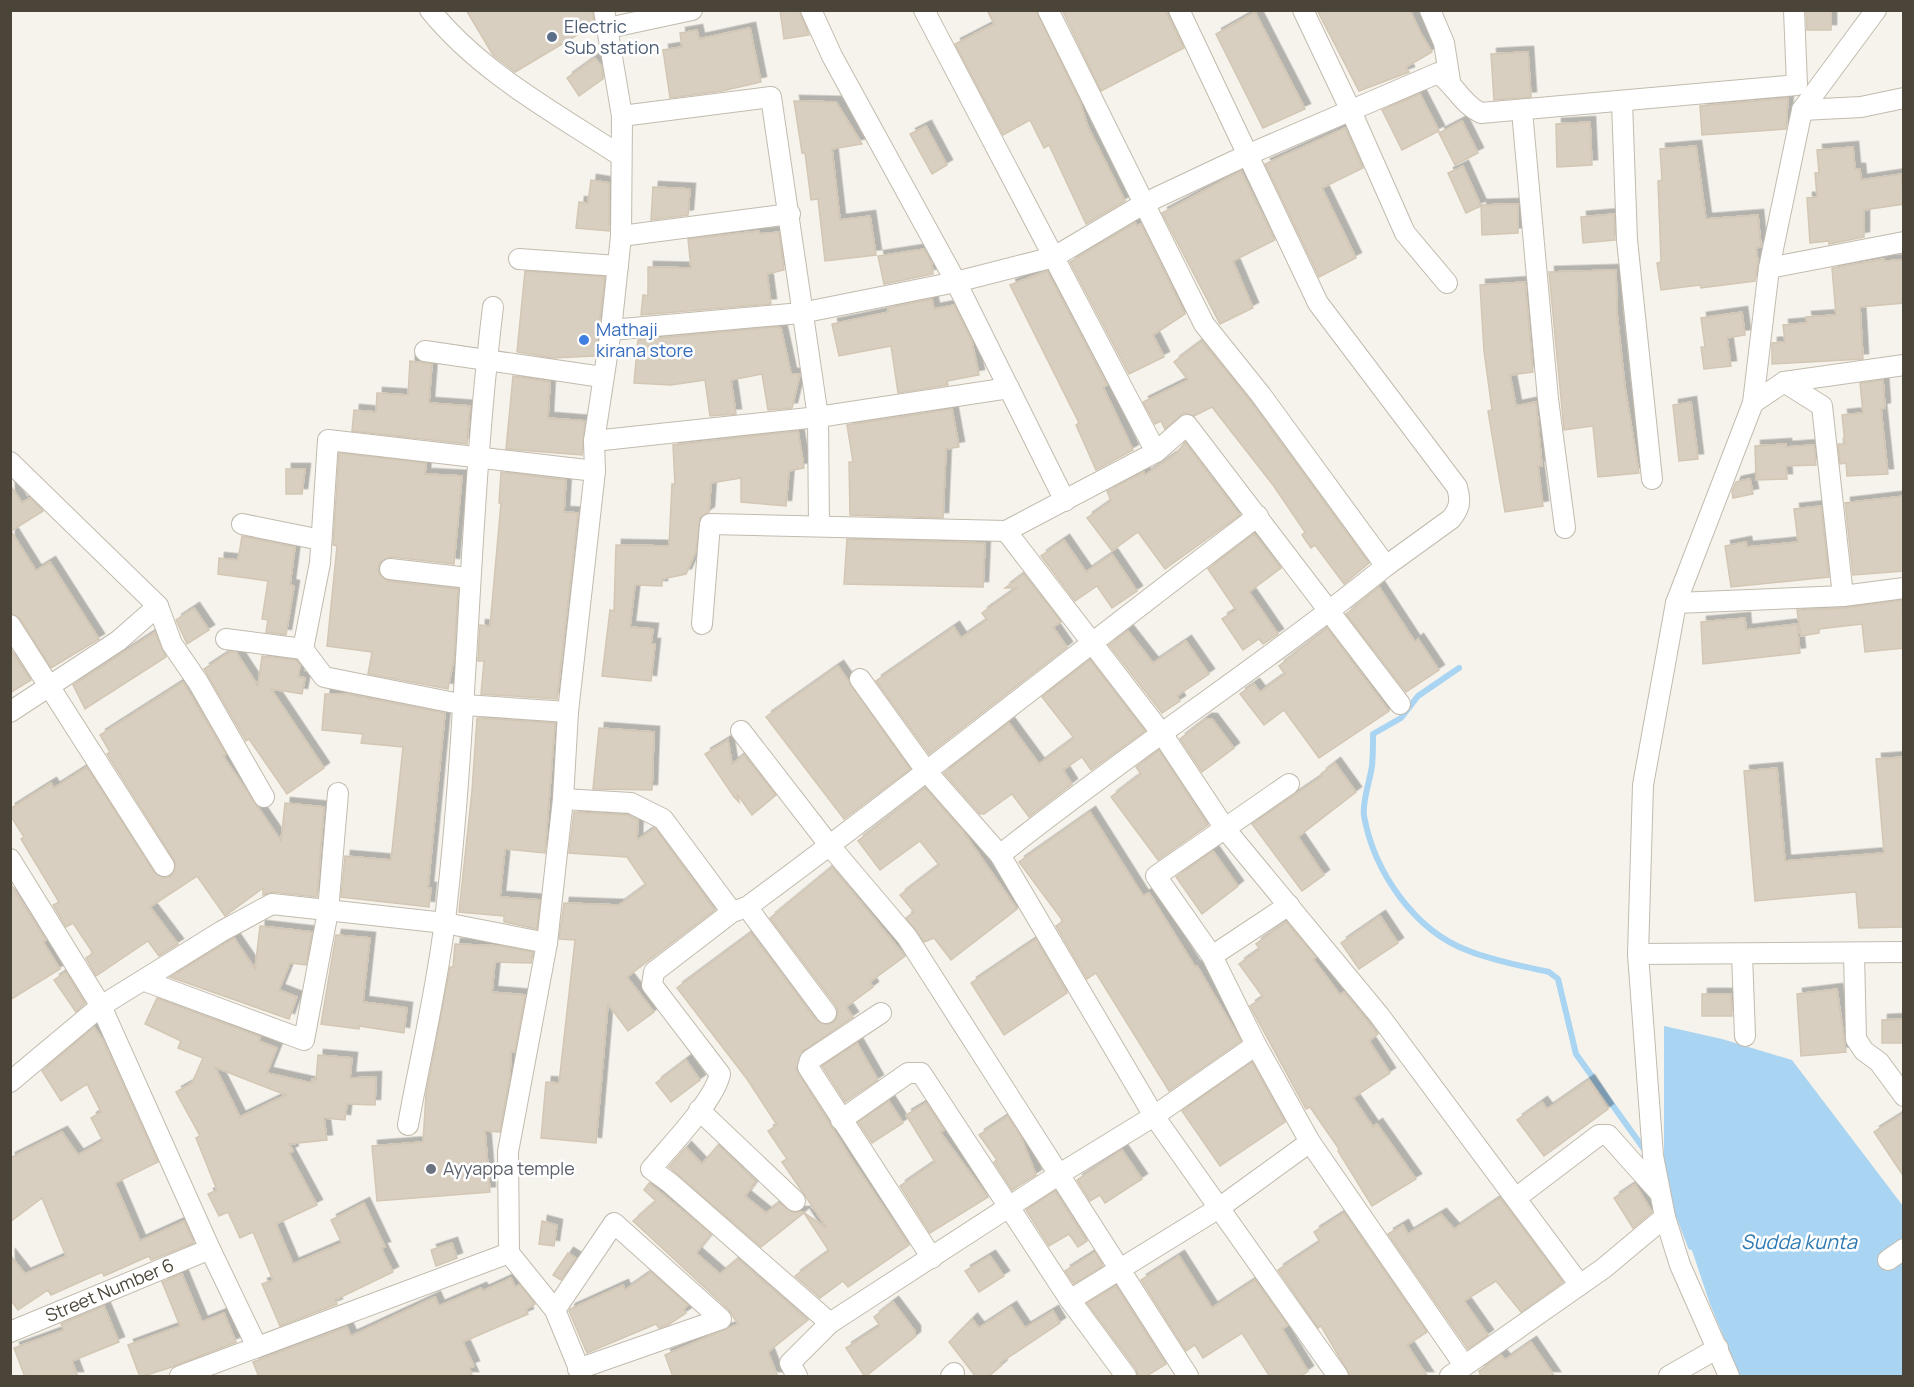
<svg xmlns="http://www.w3.org/2000/svg" width="1914" height="1387" font-family="Manrope,sans-serif">
  <style>
    .water { fill: #a9d4f2 }
    .lines { fill: none; stroke-linecap: round; stroke-linejoin: round }
    .stream { stroke: #a9d4f2; stroke-width: 6 }
    .building { fill: #d8cfc1; stroke: #d3c7b4; stroke-width: 1.5; fill-rule: evenodd; filter: url(#shadow) }
    .minor-casing { stroke: #c2bbae; stroke-width: 22 }
    .minor { stroke: #fff; stroke-width: 20 }
    .service-dot { fill: #5c6f8a; stroke: #fff; stroke-width: 2 }
    .shop-dot { fill: #3f7fe0; stroke: #fff; stroke-width: 2 }
    .worship-dot { fill: #6b7280; stroke: #fff; stroke-width: 2 }
    .labels { text-anchor: middle; stroke-width: 5; stroke-linejoin: round; paint-order: stroke }
    .service-label { font-size: 18px; fill: #4e5e75; stroke: #fff; text-anchor: start }
    .shop-label { font-size: 18px; fill: #366cbe; stroke: #fff; text-anchor: start }
    .worship-label { font-size: 18px; fill: #5b616d; stroke: #fff; text-anchor: start }
    .street-label { font-size: 18px; fill: #4b4439; stroke: #fff }
    .water-label { font-size: 20px; font-style: italic; fill: #2e7ab2; stroke: #fff }
  </style>
  <defs>
    <filter id="shadow"><feDropShadow dx="5.5" dy="-5.5" stdDeviation="0" flood-color="#0004"/></filter>
  </defs>
  <rect width="100%" height="100%" fill="#f6f3ec"/>
  <polygon class="water" points="1664,1026 1722,1039 1792,1060 1903,1206 1903,1376 1740,1376 1710,1304 1664,1167"/>
  <g class="lines">
    <g class="stream">
      <path d="M1459,668L1418,696L1401,718L1373,734C1373,745 1373,756 1372,766C1370,781 1362,801 1364,816C1374,871 1414,931 1469,951C1494,961 1522,966 1549,972L1558,979L1576,1054L1646,1152"/>
      <polyline points="1665,1180 1691,1247"/>
    </g>
  </g>
  <g class="building">
    <polygon points="466,10 592,10 594,25 515,72 493,55"/>
    <polygon points="780,10 799,10 809,35 784,39"/>
    <polygon points="987,10 1036,10 1080,102 1088,127 1125,201 1086,224 1049,145 1044,148 1030,120 1003,135 955,44 994,24"/>
    <polygon points="1062,10 1165,10 1184,48 1101,91"/>
    <polygon points="1317,10 1410,10 1421,34 1432,52 1406,67 1409,72 1359,91"/>
    <polygon points="1806,10 1831,10 1831,30 1807,30"/>
    <polygon points="1255,12 1305,109 1263,128 1216,34"/>
    <polygon points="750,28 761,82 722,91 670,98 663,50 682,47 680,33 697,30 699,39"/>
    <polygon points="1528,52 1531,97 1494,100 1491,54"/>
    <polygon points="595,58 602,67 603,79 579,96 567,78"/>
    <polygon points="1420,94 1439,131 1402,150 1382,110"/>
    <polygon points="1788,98 1786,129 1702,135 1700,106"/>
    <polygon points="794,101 836,102 862,144 832,149 840,220 870,216 876,255 825,261 818,199 811,200 805,153 802,153"/>
    <polygon points="1462,121 1478,153 1455,165 1439,133"/>
    <polygon points="1590,122 1592,165 1557,167 1556,124"/>
    <polygon points="926,126 947,165 932,174 910,134"/>
    <polygon points="1345,128 1363,168 1322,188 1356,258 1319,277 1265,164"/>
    <polygon points="1696,146 1706,219 1758,215 1761,247 1756,248 1758,262 1755,281 1701,288 1700,285 1661,290 1657,263 1661,262 1658,181 1662,180 1660,149"/>
    <polygon points="1853,147 1855,169 1860,169 1861,180 1901,174 1904,204 1864,210 1864,237 1829,244 1829,241 1810,243 1807,198 1817,197 1815,173 1819,173 1817,150"/>
    <polygon points="1463,166 1481,206 1466,213 1448,173"/>
    <polygon points="1241,171 1275,240 1233,261 1253,308 1220,324 1162,213"/>
    <polygon points="591,180 609,183 609,231 576,228 579,202 588,203"/>
    <polygon points="653,187 690,189 688,215 651,220"/>
    <polygon points="1518,204 1518,233 1482,235 1481,205"/>
    <polygon points="1614,214 1615,240 1583,243 1581,217"/>
    <polygon points="1135,223 1137,226 1141,224 1185,314 1153,335 1164,357 1129,374 1070,262"/>
    <polygon points="759,231 760,234 779,232 784,270 767,274 771,304 641,315 643,295 648,296 648,267 691,268 688,239"/>
    <polygon points="924,249 932,264 933,274 884,284 878,256"/>
    <polygon points="1884,259 1884,261 1904,260 1904,303 1860,307 1863,359 1772,364 1772,343 1785,342 1783,325 1807,323 1806,317 1836,315 1832,268"/>
    <polygon points="1616,270 1617,313 1625,387 1639,473 1598,477 1593,426 1564,430 1549,272"/>
    <polygon points="525,271 605,277 595,356 552,358 517,352"/>
    <polygon points="1047,271 1107,385 1103,387 1133,450 1096,470 1076,425 1079,423 1010,285"/>
    <polygon points="1525,282 1533,372 1510,375 1516,406 1536,402 1542,466 1538,466 1543,506 1505,512 1488,411 1492,410 1484,351 1480,285"/>
    <polygon points="932,299 934,309 954,305 972,342 979,375 947,381 948,385 898,393 891,346 839,356 832,324 889,312 888,308"/>
    <polygon points="1742,312 1745,335 1727,338 1731,366 1704,369 1701,347 1705,347 1701,318"/>
    <polygon points="774,327 781,328 791,374 800,374 792,408 768,410 762,374 731,380 736,414 710,416 705,380 671,385 634,383 638,340"/>
    <polygon points="1202,341 1251,402 1369,563 1344,584 1315,545 1311,548 1302,535 1305,532 1273,485 1212,407 1194,416 1184,413 1165,429 1161,421 1155,424 1143,402 1188,380 1174,362"/>
    <polygon points="410,361 432,364 429,403 470,406 467,444 352,431 354,410 376,412 377,393 408,395"/>
    <polygon points="513,376 550,382 548,418 585,421 582,455 506,449"/>
    <polygon points="1883,380 1885,408 1881,409 1888,474 1847,476 1846,463 1840,464 1838,444 1845,444 1842,415 1863,413 1860,383"/>
    <polygon points="1691,402 1698,459 1679,461 1673,405"/>
    <polygon points="952,409 959,447 946,449 943,518 850,515 849,462 853,462 847,425"/>
    <polygon points="798,431 804,468 789,471 786,506 741,502 741,478 711,483 709,512 700,518 696,551 686,574 662,579 662,586 635,585 630,627 653,629 651,644 655,644 651,681 602,676 610,610 614,611 616,545 669,546 672,484 675,484 673,445"/>
    <polygon points="1185,442 1240,515 1165,569 1138,532 1112,551 1087,518 1111,501 1107,491 1144,472 1145,475 1177,453"/>
    <polygon points="1786,444 1786,447 1814,445 1816,465 1786,466 1787,479 1756,480 1755,446"/>
    <polygon points="339,453 426,463 425,474 462,476 454,564 391,557 381,561 378,568 379,574 388,581 458,589 454,658 448,689 368,674 372,652 327,646 337,546 333,545"/>
    <polygon points="286,469 305,469 302,494 286,494"/>
    <polygon points="501,472 566,480 564,512 578,513 557,699 481,694 484,661 478,661 480,625 490,626 501,503 499,503"/>
    <polygon points="1750,479 1753,494 1733,498 1732,491 1736,482"/>
    <polygon points="10,485 22,503 30,498 43,511 11,531 36,571 50,562 99,639 51,668 20,619 10,613"/>
    <polygon points="1904,496 1904,571 1853,575 1845,503"/>
    <polygon points="1821,506 1829,577 1731,587 1725,546 1746,542 1747,547 1798,542 1794,509"/>
    <polygon points="1254,534 1281,568 1249,592 1278,634 1263,644 1259,639 1243,650 1222,619 1236,610 1208,569"/>
    <polygon points="242,536 295,547 290,585 294,586 286,635 266,632 268,620 262,619 268,581 218,574 219,558 238,560"/>
    <polygon points="847,539 985,543 983,587 844,584"/>
    <polygon points="1064,540 1086,572 1112,554 1137,591 1112,608 1097,586 1075,601 1041,556"/>
    <polygon points="1024,574 1061,622 1053,627 1067,647 929,754 876,681 954,627 961,638 987,620 982,613 1017,588 1005,588"/>
    <polygon points="1379,587 1415,642 1418,639 1439,670 1406,692 1346,614"/>
    <polygon points="1902,600 1904,648 1865,652 1862,624 1819,629 1819,633 1801,636 1797,610 1845,608"/>
    <polygon points="194,608 209,630 187,644 176,620"/>
    <polygon points="1745,618 1746,630 1797,624 1800,653 1703,664 1701,622"/>
    <polygon points="1327,628 1389,711 1319,758 1284,710 1264,725 1240,694 1254,684 1260,692 1285,674 1279,666"/>
    <polygon points="1128,631 1153,663 1186,641 1209,674 1177,696 1180,701 1162,713 1109,645"/>
    <polygon points="155,632 166,657 85,709 73,685"/>
    <polygon points="10,648 31,680 10,693"/>
    <polygon points="230,652 236,652 258,686 262,656 296,660 300,665 298,677 305,678 302,694 271,689 324,768 287,794 249,739 246,741 204,669"/>
    <polygon points="1090,660 1145,731 1091,770 1082,757 1063,770 1072,784 1029,817 1012,794 984,814 980,814 944,773 1009,723 1039,764 1074,738 1042,697"/>
    <polygon points="838,666 910,769 844,819 766,717"/>
    <polygon points="183,682 226,754 223,756 281,841 285,803 324,807 317,897 273,892 263,895 263,888 225,916 197,876 150,907 178,944 159,956 148,941 96,976 86,958 93,953 73,923 66,927 53,905 59,902 21,839 24,837 10,815 10,809 51,783 54,788 87,767 154,872 164,878 171,876 176,866 174,860 107,754 110,752 100,735"/>
    <polygon points="325,694 347,694 445,713 428,888 431,888 429,907 341,897 345,856 391,860 403,747 361,743 363,734 322,730"/>
    <polygon points="477,718 555,723 545,853 505,849 500,897 540,900 537,929 504,922 504,916 459,912 472,791"/>
    <polygon points="1206,719 1212,719 1234,748 1202,772 1180,739"/>
    <polygon points="599,728 654,732 652,790 593,789"/>
    <polygon points="728,740 732,764 744,755 776,795 752,815 737,794 739,802 734,797 705,754"/>
    <polygon points="1159,750 1208,825 1158,860 1111,797 1141,774 1136,767"/>
    <polygon points="1904,757 1904,927 1859,928 1856,892 1755,901 1744,771 1777,768 1785,861 1884,853 1876,759"/>
    <polygon points="1335,763 1356,792 1298,837 1324,875 1302,891 1252,824 1322,776 1321,774"/>
    <polygon points="925,788 962,830 1017,909 951,960 934,938 924,942 906,918 914,912 900,895 939,865 920,841 880,870 858,841"/>
    <polygon points="574,812 628,815 638,820 637,840 655,828 715,910 627,977 654,1012 628,1031 608,1004 596,1143 541,1138 546,1082 559,1083 575,940 559,939 564,903 619,905 646,885 627,857 569,853"/>
    <polygon points="1090,812 1143,896 1149,893 1195,967 1197,966 1241,1041 1169,1091 1096,973 1087,979 1056,926 1063,921 1019,862"/>
    <polygon points="1213,851 1238,886 1202,914 1176,877"/>
    <polygon points="832,867 905,956 870,982 873,987 846,1007 853,1017 803,1051 796,1069 850,1157 909,1245 848,1287 843,1281 820,1298 795,1276 829,1251 804,1213 827,1228 782,1162 787,1159 768,1131 777,1125 747,1079 677,988 751,933 816,1020 827,1025 834,1022 838,1012 836,1006 770,918"/>
    <polygon points="10,883 46,940 43,942 60,969 10,1000"/>
    <polygon points="1380,916 1398,943 1359,969 1341,943"/>
    <polygon points="1286,922 1316,957 1313,959 1340,995 1344,992 1378,1034 1369,1041 1390,1073 1353,1098 1373,1127 1377,1124 1416,1179 1372,1206 1338,1151 1339,1149 1310,1107 1306,1109 1250,1006 1263,997 1239,964 1260,949 1256,944"/>
    <polygon points="260,926 312,932 306,965 290,963 279,990 297,997 289,1019 170,977 234,938 255,969"/>
    <polygon points="336,935 370,938 363,1002 407,1008 404,1033 359,1026 359,1029 321,1024"/>
    <polygon points="1036,939 1067,993 1004,1035 971,983"/>
    <polygon points="455,944 501,946 533,952 531,963 495,962 492,992 525,995 515,1052 511,1051 510,1075 500,1132 485,1131 490,1192 377,1201 372,1146 423,1142 426,1094 450,967 453,967"/>
    <polygon points="66,972 85,1003 76,1012 54,980"/>
    <polygon points="1837,989 1846,1052 1801,1056 1797,994"/>
    <polygon points="1702,994 1731,994 1732,1016 1702,1016"/>
    <path d="M157,998L260,1037L259,1041L277,1048L267,1073L312,1083V1079L316,1080L318,1055L352,1058L350,1078L376,1077L375,1105L347,1104L345,1120L324,1118L327,1140L289,1144L293,1151L289,1153L317,1205L276,1224L293,1264L342,1243L331,1220L364,1203L385,1247L381,1248L393,1272L335,1300L337,1304L280,1326L262,1284L273,1280L253,1232L240,1238L228,1212L219,1216L208,1194L217,1190L196,1138L200,1136L176,1092L192,1083L203,1058L178,1048L181,1041L145,1024ZM215,1067L237,1076L286,1095L240,1117Z"/>
    <polygon points="1904,1019 1904,1043 1882,1043 1882,1020"/>
    <polygon points="94,1027 103,1040 158,1162 115,1183 140,1241 184,1221 194,1243 151,1260 149,1256 104,1276 102,1272 51,1295 48,1290 18,1310 10,1299 10,1255 25,1274 66,1256 42,1198 10,1222 10,1158 62,1132 78,1155 103,1141 91,1118 101,1112 87,1084 61,1101 42,1071"/>
    <polygon points="857,1043 878,1080 845,1102 822,1066"/>
    <polygon points="686,1060 700,1080 671,1102 656,1083"/>
    <polygon points="1252,1062 1285,1122 1220,1166 1182,1111"/>
    <polygon points="1589,1080 1608,1109 1544,1156 1517,1120 1542,1102 1547,1109"/>
    <polygon points="889,1101 903,1123 872,1143 858,1122"/>
    <polygon points="926,1103 944,1130 940,1132 988,1197 930,1233 900,1186 935,1162 906,1115"/>
    <polygon points="1904,1113 1904,1177 1874,1132"/>
    <polygon points="1008,1116 1021,1137 1036,1175 1012,1190 994,1162 997,1160 979,1135"/>
    <polygon points="718,1145 756,1181 745,1196 766,1213 779,1203 792,1212 805,1212 761,1247 669,1167 686,1147 702,1164"/>
    <polygon points="1122,1150 1142,1179 1105,1203 1100,1195 1090,1201 1077,1180"/>
    <polygon points="649,1183 711,1234 696,1253 720,1274 738,1259 808,1320 768,1352 778,1377 673,1377 665,1355 738,1324 729,1310 633,1221 656,1201 644,1190"/>
    <polygon points="1635,1184 1652,1212 1633,1228 1614,1198"/>
    <polygon points="1055,1191 1087,1241 1078,1247 1069,1234 1049,1246 1026,1210"/>
    <polygon points="1500,1198 1563,1282 1521,1312 1496,1281 1464,1301 1488,1335 1468,1349 1388,1234 1403,1225 1408,1234 1441,1214 1454,1229"/>
    <polygon points="1344,1213 1427,1332 1407,1345 1428,1377 1351,1377 1321,1326 1318,1328 1278,1270 1320,1242 1314,1232"/>
    <polygon points="542,1221 557,1225 554,1246 539,1244"/>
    <polygon points="452,1243 457,1258 436,1266 431,1250"/>
    <polygon points="1095,1252 1103,1266 1074,1284 1065,1271"/>
    <polygon points="568,1253 576,1258 561,1280 553,1275"/>
    <polygon points="990,1256 1004,1276 979,1292 965,1271"/>
    <polygon points="1179,1256 1212,1308 1255,1280 1288,1325 1282,1329 1308,1371 1300,1377 1270,1377 1242,1333 1203,1358 1195,1345 1186,1351 1141,1280"/>
    <polygon points="651,1272 688,1305 684,1309 686,1313 668,1325 659,1328 656,1324 587,1353 569,1311 570,1309 623,1285 625,1290"/>
    <polygon points="182,1274 202,1322 224,1313 236,1342 172,1367 140,1377 128,1345 180,1326 162,1282"/>
    <polygon points="511,1278 515,1287 520,1285 535,1304 526,1309 528,1314 463,1342 474,1366 469,1368 473,1377 259,1377 253,1362 347,1327 351,1336 435,1297 439,1306 481,1288 483,1291"/>
    <polygon points="1116,1286 1166,1364 1145,1377 1138,1377 1136,1369 1087,1303"/>
    <polygon points="893,1302 915,1331 915,1337 865,1377 846,1348 880,1326 874,1317"/>
    <polygon points="104,1306 119,1342 72,1361 78,1377 25,1377 14,1348 64,1330 61,1324"/>
    <polygon points="1011,1307 1025,1328 1053,1311 1060,1323 1000,1363 1002,1365 988,1377 976,1377 949,1342 972,1319 979,1328"/>
    <polygon points="1531,1342 1555,1377 1481,1377 1479,1371 1501,1355 1505,1360"/>
  </g>
  <g class="lines">
    <defs>
      <g id="minor">
        <path d="M430,10C481,73 554,112 621,156"/>
        <polyline points="811,10 832,56 956,282 1065,501"/>
        <polyline points="924,10 1156,452"/>
        <path d="M1179,10L1318,303L1457,487C1461,501 1460,508 1451,519L1386,566"/>
        <polyline points="1303,10 1351,111 1405,233 1447,283"/>
        <polyline points="1430,10 1444,43 1450,81"/>
        <polyline points="608,28 692,10"/>
        <polyline points="1622,102 1627,240 1652,479"/>
        <polyline points="1802,110 1861,107 1904,98"/>
        <polyline points="1522,111 1548,399 1565,528"/>
        <polyline points="622,116 771,97 818,417 819,526"/>
        <polyline points="621,236 790,214"/>
        <polyline points="519,259 618,266"/>
        <polyline points="1769,268 1904,242"/>
        <path d="M611,330L801,313L956,282L1054,257L1145,203L1247,155L1438,73C1455,85 1462,104 1481,113L1797,85L1794,10"/>
        <polyline points="425,351 602,377"/>
        <polyline points="1784,382 1822,406 1843,596 1904,588"/>
        <polyline points="1753,403 1784,382 1904,365"/>
        <polyline points="594,441 818,417 1009,388"/>
        <polyline points="10,462 158,606"/>
        <polyline points="242,524 321,540"/>
        <polyline points="390,569 469,578"/>
        <polyline points="1676,603 1843,596"/>
        <polyline points="702,624 710,524 1006,531"/>
        <polyline points="10,625 164,866"/>
        <polyline points="226,639 303,649"/>
        <polyline points="860,679 927,772 1000,855 1154,1116 1338,1376"/>
        <polyline points="1400,704 1187,425 1156,452 1006,531 1163,735 1226,830 1379,1015 1580,1285"/>
        <polyline points="10,712 118,641 158,606 172,644 198,682 264,797"/>
        <polyline points="568,712 465,705 324,677 303,649 320,563 328,440 595,471"/>
        <polyline points="741,731 830,846 907,937 1188,1376"/>
        <polyline points="1289,784 1156,876 1212,956 1256,1045 1310,1142 1464,1365"/>
        <polyline points="563,799 631,803 663,819 732,912"/>
        <path d="M1000,855C1126,754 1261,667 1386,566L1261,395L1204,324L1048,10"/>
        <polyline points="10,859 101,1006 210,1249 257,1347"/>
        <polyline points="747,907 826,1013"/>
        <polyline points="1638,954 1904,952"/>
        <polyline points="1742,954 1745,1036"/>
        <polyline points="1854,954 1856,1039 1864,1051 1879,1062 1904,1096"/>
        <polyline points="1212,956 1289,905"/>
        <polyline points="145,981 304,1040 328,911 338,793"/>
        <polyline points="881,1013 810,1060 808,1067 932,1258"/>
        <polyline points="10,1082 101,1006 222,931 272,904 445,923 547,943"/>
        <polyline points="699,1110 795,1201"/>
        <polyline points="841,1120 908,1073 921,1073 1070,1300 1126,1376"/>
        <path d="M408,1125C420,1058 437,989 445,920C469,716 468,511 493,307"/>
        <polyline points="1516,1198 1599,1135 1608,1135 1658,1191"/>
        <polyline points="1665,1217 1680,1265 1729,1376"/>
        <polyline points="509,1253 508,1152 547,943 563,799 568,712 595,471 594,441 611,330 621,236 622,116 604,10"/>
        <polyline points="509,1253 555,1310 582,1376"/>
        <polyline points="1888,1260 1904,1249"/>
        <polyline points="1070,1300 1219,1208 1310,1142"/>
        <polyline points="555,1310 614,1223 721,1319 578,1369"/>
        <path d="M830,1323L670,1183L651,1169C670,1146 714,1101 720,1074L652,985L654,972L732,912L747,907C920,780 1086,645 1258,516"/>
        <path id="s1" d="M10,1332L210,1249"/>
        <polyline points="180,1376 509,1253"/>
        <polyline points="797,1376 790,1363 830,1323 1058,1175 1154,1116 1256,1045"/>
        <polyline points="951,1376 954,1373"/>
        <polyline points="1450,1376 1604,1268 1665,1217 1653,1156 1638,954 1643,785 1676,603 1753,403 1769,268 1802,110 1876,10"/>
        <polyline points="1669,1376 1718,1348"/>
      </g>
    </defs>
    <use href="#minor" class="minor-casing"/>
    <use href="#minor" class="minor"/>
  </g>
  <circle class="service-dot" cx="552" cy="37" r="6"/>
  <circle class="shop-dot" cx="584" cy="340" r="6"/>
  <circle class="worship-dot" cx="431" cy="1169" r="6"/>
  <g class="labels">
    <g class="service-label">
      <text x="564" y="33">Electric<tspan x="564" dy="21">Sub station</tspan></text>
    </g>
    <g class="shop-label">
      <text x="596" y="336">Mathaji<tspan x="596" dy="21">kirana store</tspan></text>
    </g>
    <g class="worship-label">
      <text x="443" y="1175">Ayyappa temple</text>
    </g>
    <g class="street-label">
      <text dy="6" stroke="none"><textPath href="#s1" startOffset="108">Street Number 6</textPath></text>
    </g>
    <g class="water-label">
      <text x="1799" y="1249">Sudda kunta</text>
    </g>
  </g>
  <rect width="1914" height="1387" fill="none" stroke="#4b4439" stroke-width="24"/>
</svg>
